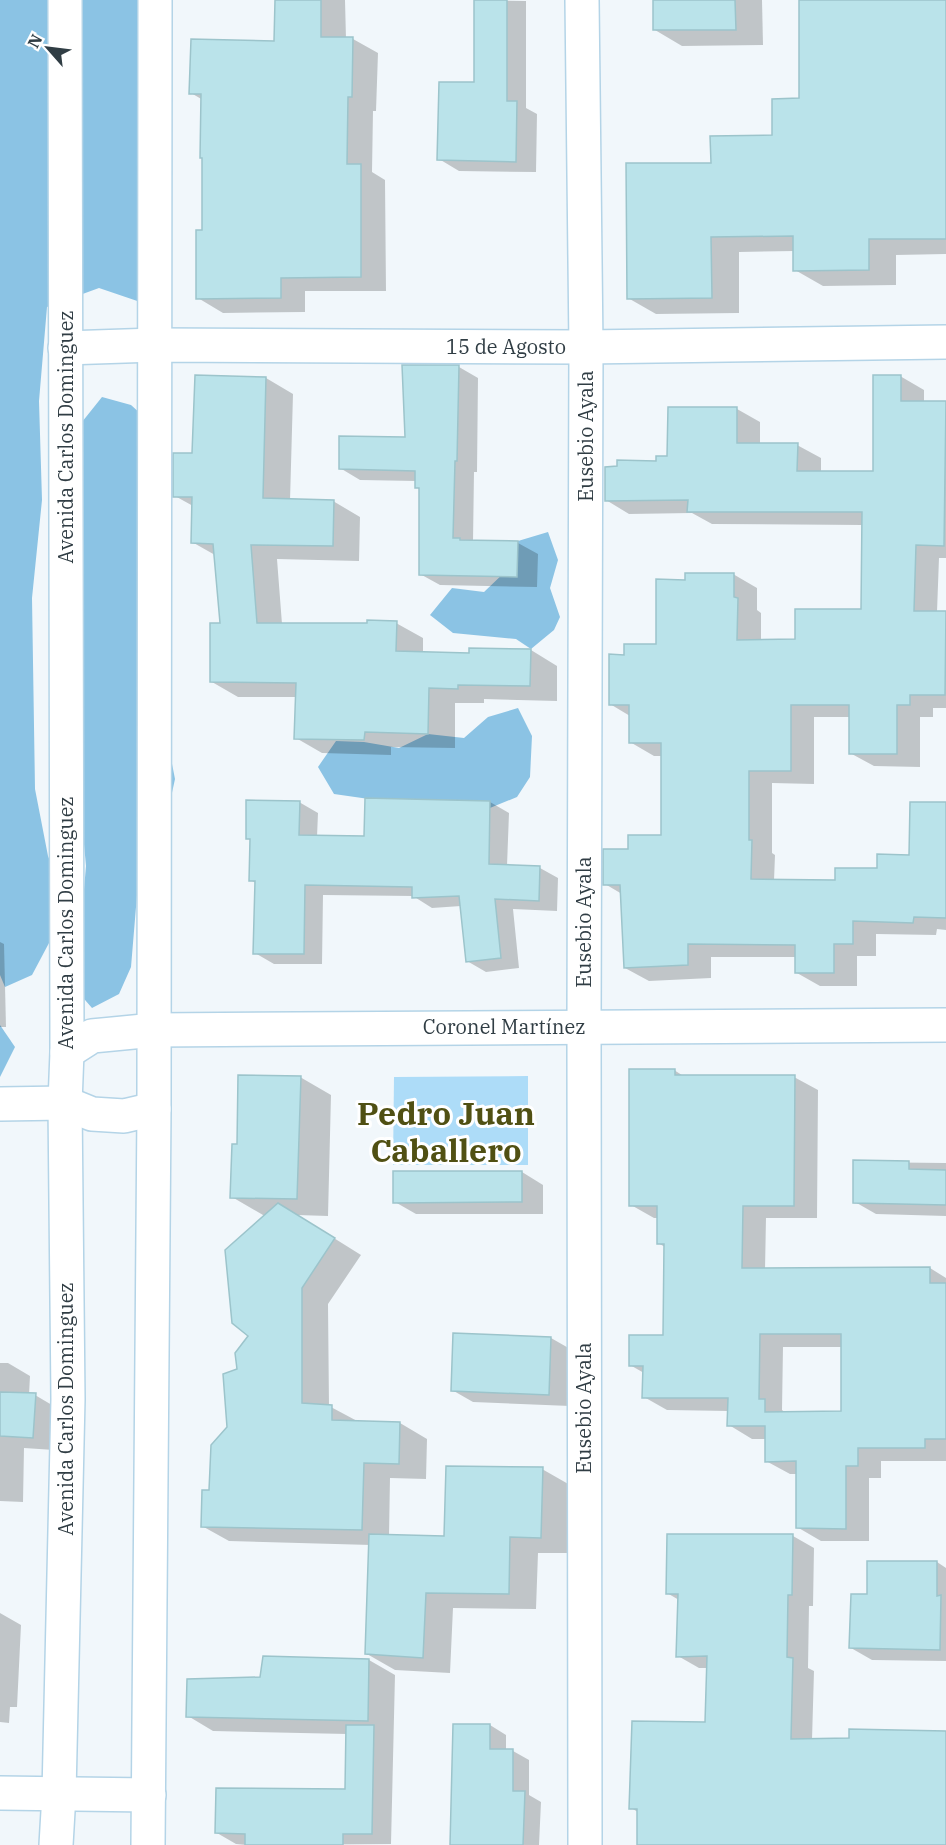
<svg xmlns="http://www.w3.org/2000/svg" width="946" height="1845" font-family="'IBM Plex Serif',serif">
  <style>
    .green { fill: #addcf8 }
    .forest { fill: #8bc3e4 }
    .shadow { fill: #0003; fill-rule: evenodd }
    .building { fill: #bae3ea; stroke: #9cc4cb; stroke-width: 1.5; fill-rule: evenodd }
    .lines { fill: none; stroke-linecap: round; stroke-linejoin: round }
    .street-casing { stroke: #b4d4e7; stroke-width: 36 }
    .secondary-casing { stroke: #b4d4e7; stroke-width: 36 }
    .street { stroke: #fff; stroke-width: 33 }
    .secondary { stroke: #fff; stroke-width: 33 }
    .labels { text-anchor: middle; stroke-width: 6; stroke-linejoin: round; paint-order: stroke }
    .street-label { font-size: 20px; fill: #303d44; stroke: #fff }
    .town-label { font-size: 32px; font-weight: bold; fill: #505013; stroke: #fff }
  </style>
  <rect width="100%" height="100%" fill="#f1f7fb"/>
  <polygon class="green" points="528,1076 528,1165 393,1165 394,1077"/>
  <g class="forest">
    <polygon points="0,0 147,0 152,306 99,288 47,307 39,401 42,500 32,598 35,789 48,856 60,887 57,915 49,943 32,975 5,987 0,975"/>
    <polygon points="102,397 131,405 154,426 172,453 154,526 162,713 175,779 168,811 139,871 131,967 119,994 92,1008 79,993 83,901 86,866 83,833 66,809 84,617 66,518 82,422"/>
    <polygon points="548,532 558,560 550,588 560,617 554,630 531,649 516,639 453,633 430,615 452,588 484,592 507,570 518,541"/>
    <polygon points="518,708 532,736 530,777 517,797 485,810 397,803 334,794 318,767 336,741 364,742 399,748 428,734 464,738 488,717"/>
    <polygon points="0,1025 15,1047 0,1077"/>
  </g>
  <g class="shadow">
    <polygon points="276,0 345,0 346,39 353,39 378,53 376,111 373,111 372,172 385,180 386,291 305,291 305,312 223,313 198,298 204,231 203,100 191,93 275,42"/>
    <polygon points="475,0 526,1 526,108 537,114 536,172 459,171 439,159 476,84"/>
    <polygon points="655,0 762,0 763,45 682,46 655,30"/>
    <polygon points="800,0 946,0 946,254 896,255 896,285 823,286 795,270 795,251 739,252 739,313 656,314 628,298 712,164 773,137 801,99"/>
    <polygon points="459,367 478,378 477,472 474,472 473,542 518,543 538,554 537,587 440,585 420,574 421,490 416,487 416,481 360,480 340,468 407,438"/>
    <polygon points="900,376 924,390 924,403 946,402 946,558 939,558 937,612 946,612 946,708 933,708 933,717 920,717 920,767 874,766 850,753 851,717 814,717 814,784 772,783 772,853 775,855 774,881 836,882 878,870 911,856 946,804 946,930 937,929 936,935 876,934 876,956 857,956 857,986 820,986 797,973 797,957 711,957 711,978 649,981 625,968 622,894 605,884 629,851 663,836 663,756 654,756 630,742 630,716 610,704 626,656 657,646 686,581 733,574 757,588 757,610 761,613 761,641 796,640 862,611 863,525 712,524 692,513 629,514 606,500 658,462 669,458 737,409 760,422 760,445 797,445 821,458 821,472 875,473"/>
    <polygon points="266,378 293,394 290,501 333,501 360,517 359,561 277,559 282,624 396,623 423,638 423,653 471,654 531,650 557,666 557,701 484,699 484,703 455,703 455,748 391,747 391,755 322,753 296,738 297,697 238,697 212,682 222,624 215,555 192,542 193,506 175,496 194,455"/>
    <polygon points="366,800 490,802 509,813 507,866 540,868 558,878 557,911 513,909 519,968 486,972 467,961 461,906 432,908 413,896 323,895 322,964 274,964 255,953 256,883 250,880 251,840 247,838 299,802 318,813 317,837 366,838"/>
    <polygon points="0,942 4,944 6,1027 0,1027"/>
    <path d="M674,1070L685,1077H794L818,1090L817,1218H766L765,1270L930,1268L946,1278V1461H881V1478H869V1541H821L797,1527L798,1474H790L766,1461V1439H752L729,1425V1411L667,1410L644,1397V1373L630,1365L664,1337L665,1247L658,1243L659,1218H654L631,1205ZM783,1347H842V1413H786L782,1410Z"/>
    <polygon points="300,1077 331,1095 328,1216 297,1215 361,1255 328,1304 329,1406 359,1422 400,1423 427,1439 426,1479 390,1478 389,1536 445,1538 542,1469 570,1485 568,1553 538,1553 536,1609 453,1608 450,1673 395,1670 367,1654 371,1545 229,1541 202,1526 228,1428 238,1370 250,1336 267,1215 263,1215 232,1197 238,1146"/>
    <polygon points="855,1162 946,1163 946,1216 876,1214 855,1202"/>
    <polygon points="522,1172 543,1185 543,1214 416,1214 395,1202"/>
    <polygon points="551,1338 572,1350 570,1406 473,1402 452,1390"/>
    <polygon points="0,1363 8,1363 30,1376 29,1395 35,1395 57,1408 54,1450 24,1448 23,1502 0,1501"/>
    <polygon points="668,1536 793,1536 814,1548 813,1606 809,1606 808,1668 814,1671 812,1740 946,1732 946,1845 638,1845 638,1812 631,1808 706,1724 708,1668 699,1668 678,1656 679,1600 667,1593"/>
    <polygon points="937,1562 946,1568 946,1661 872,1660 851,1648 868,1596"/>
    <polygon points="0,1613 21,1625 17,1707 10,1707 9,1723 0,1722"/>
    <polygon points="369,1660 395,1675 391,1844 247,1845 236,1844 217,1833 346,1791 347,1734 213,1731 188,1716 261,1678"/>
    <polygon points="490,1725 506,1735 506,1751 513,1751 529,1760 529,1795 541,1802 539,1845 451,1845"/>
  </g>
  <g class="building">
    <polygon points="275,0 321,0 321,37 353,37 352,97 348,97 347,164 361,164 361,277 281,278 281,298 196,299 196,230 202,230 202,158 200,158 201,94 189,94 191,39 274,41"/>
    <polygon points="474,0 507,0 507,101 517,101 516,162 437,160 439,82 474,82"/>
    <polygon points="653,0 735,0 736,30 653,30"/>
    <polygon points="799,0 946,0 946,239 869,239 869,270 793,271 793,236 711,237 712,298 627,299 626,163 711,163 710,136 772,135 772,99 799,98"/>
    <polygon points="402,365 459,365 457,461 455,461 453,538 460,538 460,540 518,541 517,577 419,575 419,488 415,488 415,471 339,469 339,436 405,437"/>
    <polygon points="195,375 266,377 263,498 334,500 333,546 251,545 257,623 367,623 367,620 397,621 396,651 469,653 469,648 531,649 530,686 458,685 458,689 429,688 428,734 365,732 364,740 294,739 296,683 210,682 210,623 220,623 213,544 191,543 192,497 173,497 173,453 192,453"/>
    <polygon points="873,375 901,375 901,401 946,401 944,546 916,545 914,611 946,611 945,695 910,695 910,705 897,705 897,754 849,754 849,705 791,705 791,771 749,771 749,840 752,840 751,879 835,880 835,868 877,868 877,854 909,855 910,802 946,802 946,918 914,917 913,923 853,921 853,944 834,944 834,973 795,973 795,945 688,944 688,965 624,968 620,885 603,885 603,849 628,849 628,835 661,835 661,743 629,743 629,705 609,705 609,654 624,655 624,644 656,644 656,579 685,580 685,573 734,573 734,597 738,598 737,640 795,639 795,609 861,609 862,512 687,512 688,500 605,501 605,467 617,466 617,460 656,461 656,456 667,456 668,407 737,407 737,443 798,443 797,471 873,471"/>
    <polygon points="365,798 490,801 489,864 540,866 539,901 495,899 501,958 466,962 459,896 412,898 412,887 305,885 304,954 253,954 255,881 249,881 250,839 246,839 246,800 300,801 299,835 364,836"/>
    <path d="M629,1069H675V1075H795L794,1206H743L742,1268L930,1267V1283H946V1439H925V1448H858V1466H846V1529L796,1528V1461L765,1462V1426H727L728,1398H642L643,1366H629V1335H663L664,1244H657V1206H629ZM760,1334H841V1411L765,1412V1399H759Z"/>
    <polygon points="238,1075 301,1076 297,1199 230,1198 232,1144 237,1144"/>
    <polygon points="853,1160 909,1161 909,1169 946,1170 946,1205 853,1203"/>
    <polygon points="393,1171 522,1171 522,1202 393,1203"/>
    <polygon points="278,1203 335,1238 302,1288 302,1403 332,1405 332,1420 400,1422 399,1464 364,1463 362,1530 201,1527 202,1490 209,1490 211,1445 227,1427 223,1374 237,1369 235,1353 248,1336 232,1323 225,1250"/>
    <polygon points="453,1333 551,1337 549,1395 451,1391"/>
    <polygon points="0,1392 36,1393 33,1438 0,1436"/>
    <polygon points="446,1466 543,1467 541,1538 510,1537 509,1594 426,1593 423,1658 365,1654 369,1534 444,1536"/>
    <polygon points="667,1534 793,1534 792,1595 788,1595 787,1657 793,1658 791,1739 849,1738 849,1729 946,1731 946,1845 637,1845 637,1809 629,1809 632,1721 705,1722 707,1656 676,1657 678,1594 666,1594"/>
    <polygon points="867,1561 937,1561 937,1596 941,1595 940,1650 849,1648 851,1594 867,1594"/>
    <polygon points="263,1656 369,1659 368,1721 186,1717 187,1679 260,1677"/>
    <polygon points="453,1724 490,1724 490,1749 513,1749 513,1791 525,1791 523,1845 450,1845"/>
    <polygon points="346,1725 374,1725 372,1834 343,1834 343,1845 245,1845 245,1834 215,1833 216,1788 345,1789"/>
  </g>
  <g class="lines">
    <defs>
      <g id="street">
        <polyline points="582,0 586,347 584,1027 585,1845"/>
        <polyline points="65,348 155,345 586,347 946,342"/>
        <polyline points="67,1052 92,1036 154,1030 946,1025"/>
        <polyline points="0,1104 65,1103 92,1114 124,1116 154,1109"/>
        <polyline points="0,1793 149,1795"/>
      </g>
      <g id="secondary">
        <polyline points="56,1845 59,1794 68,1399 65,1103 67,1052 65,0"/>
        <polyline points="148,1845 154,1109 155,0"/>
      </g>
    </defs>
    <use href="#street" class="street-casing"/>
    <use href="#secondary" class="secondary-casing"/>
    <use href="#street" class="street"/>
    <use href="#secondary" class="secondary"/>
  </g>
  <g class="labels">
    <g class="street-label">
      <text x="506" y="354">15 de Agosto</text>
      <text transform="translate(586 436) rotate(-90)" y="7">Eusebio Ayala</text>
      <text transform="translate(66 437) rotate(-90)" y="7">Avenida Carlos Dominguez</text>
      <text transform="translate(584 922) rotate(-90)" y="7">Eusebio Ayala</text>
      <text transform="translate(66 923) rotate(-90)" y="7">Avenida Carlos Dominguez</text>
      <text x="504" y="1034">Coronel Martínez</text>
      <text transform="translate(584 1408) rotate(-90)" y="7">Eusebio Ayala</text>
      <text transform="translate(66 1409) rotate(-90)" y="7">Avenida Carlos Dominguez</text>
    </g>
    <g class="town-label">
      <text x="446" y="1125">Pedro Juan<tspan x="446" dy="37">Caballero</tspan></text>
    </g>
  </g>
  <g transform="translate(48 48) rotate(298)" stroke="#ffffff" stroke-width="4.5" paint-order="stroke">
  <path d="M0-4.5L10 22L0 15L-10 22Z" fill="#303d44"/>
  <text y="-9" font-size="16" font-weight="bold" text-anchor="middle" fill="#303d44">N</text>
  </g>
</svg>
